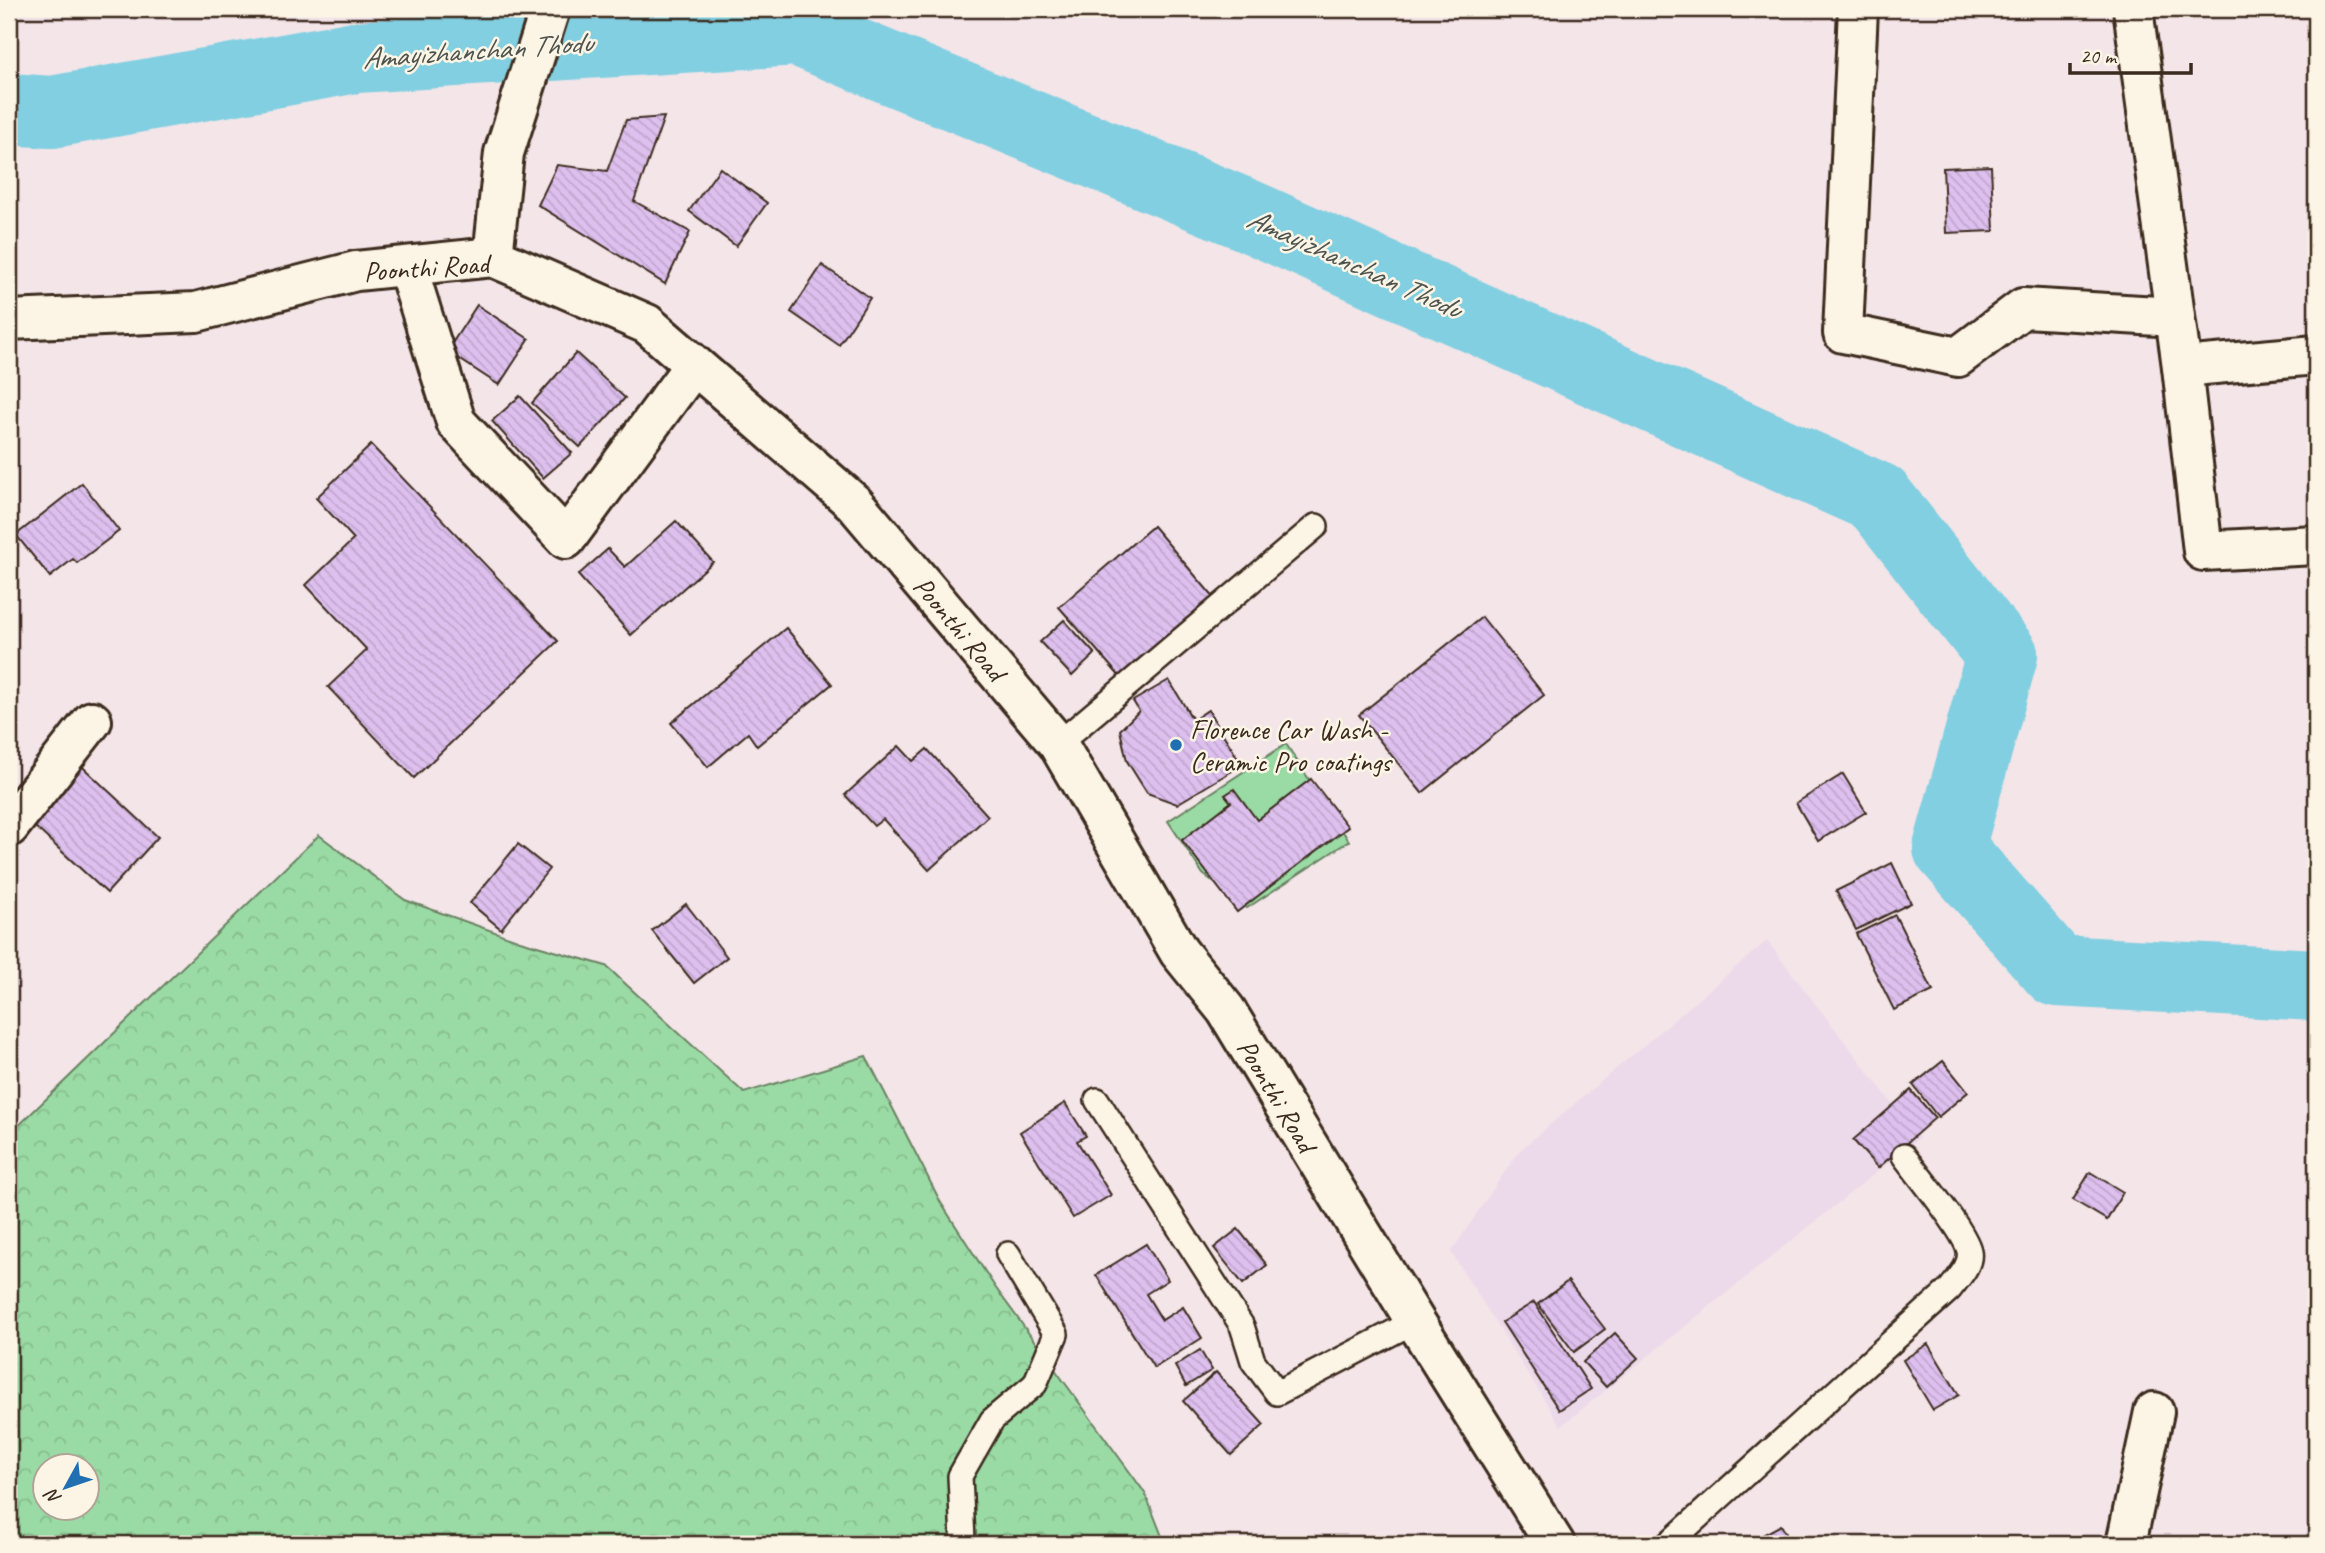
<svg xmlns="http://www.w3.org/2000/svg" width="2325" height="1553" font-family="Caveat,sans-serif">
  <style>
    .built { fill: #ecdaea }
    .forest { fill: url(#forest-crowns); stroke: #6a8262; stroke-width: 2; fill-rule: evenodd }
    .park { fill: #9adba5; stroke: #6a8262; stroke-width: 2 }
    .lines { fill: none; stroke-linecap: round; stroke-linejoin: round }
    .river { stroke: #82cfe1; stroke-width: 72 }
    .building { fill: url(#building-back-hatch); stroke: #3b2a1e; stroke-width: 2 }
    .service-casing { stroke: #3b2a1e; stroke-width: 28 }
    .minor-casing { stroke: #3b2a1e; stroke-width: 44 }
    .secondary-casing { stroke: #3b2a1e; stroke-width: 44 }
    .service { stroke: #fcf5e5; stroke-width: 23 }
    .minor { stroke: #fcf5e5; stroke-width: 38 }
    .secondary { stroke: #fcf5e5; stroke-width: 38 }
    .poi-dot { fill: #1f6fb2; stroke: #fcf5e5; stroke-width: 2.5 }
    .labels { text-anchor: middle; stroke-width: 5; stroke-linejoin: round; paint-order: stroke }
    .street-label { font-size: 28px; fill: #3b2a1e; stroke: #fcf5e5 }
    .poi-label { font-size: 28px; fill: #3b2a1e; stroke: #fcf5e5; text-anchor: start }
    .water-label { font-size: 30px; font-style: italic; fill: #4d534f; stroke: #fcf5e5 }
  </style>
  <defs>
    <pattern id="forest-crowns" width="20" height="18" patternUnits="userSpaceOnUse" patternTransform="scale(1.75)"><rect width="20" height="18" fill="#9adba5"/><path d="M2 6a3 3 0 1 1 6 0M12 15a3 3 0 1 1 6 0" fill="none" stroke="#86bc8e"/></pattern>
    <pattern id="building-back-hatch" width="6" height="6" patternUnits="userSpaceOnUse" patternTransform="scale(1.75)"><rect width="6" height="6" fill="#ddc0ee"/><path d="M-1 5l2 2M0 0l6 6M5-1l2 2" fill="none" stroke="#bfa5cc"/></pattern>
  </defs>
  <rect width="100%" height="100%" fill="#f3e5e8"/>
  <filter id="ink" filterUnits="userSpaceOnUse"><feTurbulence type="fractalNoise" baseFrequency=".0143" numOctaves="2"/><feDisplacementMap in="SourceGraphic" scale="14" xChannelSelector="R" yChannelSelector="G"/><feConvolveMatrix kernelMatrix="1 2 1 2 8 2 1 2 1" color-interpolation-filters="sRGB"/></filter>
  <g filter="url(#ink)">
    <polygon class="built" points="1767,941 1919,1138 1561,1426 1451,1252 1519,1151"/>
    <path class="forest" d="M319,835L405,900L520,941L606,966L744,1093L866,1056L941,1203L995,1287L1145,1493L1165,1544H9V1135ZM46,1466H88V1508H46Z"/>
    <polygon class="park" points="1286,744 1349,841 1247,908 1203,874 1168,821"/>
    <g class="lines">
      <polyline class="river" points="9,109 52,112 356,57 797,30 1247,215 1878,498 2002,655 1949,848 2057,971 2316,985"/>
    </g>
    <g class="building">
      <polygon points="664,117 634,201 690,232 665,284 538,205 557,165 607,171 626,120"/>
      <polygon points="1991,166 1994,231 1946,233 1943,168"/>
      <polygon points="720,168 767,203 736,246 689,211"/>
      <polygon points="822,265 870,298 839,345 791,312"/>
      <polygon points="477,305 529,339 499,385 447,351"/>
      <polygon points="576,353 625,398 580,447 532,403"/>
      <polygon points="520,396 572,453 543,478 492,421"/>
      <polygon points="371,445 558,641 414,778 328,687 367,650 306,585 354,539 316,498"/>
      <polygon points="82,483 119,531 77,563 73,559 50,577 16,535"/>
      <polygon points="676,521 713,562 631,635 578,575 608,549 625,567"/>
      <polygon points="1153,526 1215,599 1122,679 1059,607"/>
      <polygon points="1482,617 1544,695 1422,793 1359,715"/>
      <polygon points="1064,620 1095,654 1072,676 1040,642"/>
      <polygon points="786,628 832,684 757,746 748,733 708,767 671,723"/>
      <polygon points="1169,680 1193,720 1208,710 1242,765 1177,804 1147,793 1127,761 1120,730 1139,711 1133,701"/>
      <polygon points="899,746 913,761 927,749 988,816 929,870 883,819 874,826 845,795"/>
      <polygon points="73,758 158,837 107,893 21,814"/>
      <polygon points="1843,774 1866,812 1818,841 1796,803"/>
      <polygon points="1311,779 1348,827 1237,912 1182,840 1231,802 1225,795 1234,789 1257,820"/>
      <polygon points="518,844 549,869 501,929 470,903"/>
      <polygon points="1892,863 1911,903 1856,930 1836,891"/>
      <polygon points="686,904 727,957 694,983 652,931"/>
      <polygon points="1895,915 1933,991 1894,1010 1856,934"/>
      <polygon points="1943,1061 1968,1092 1938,1117 1913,1085"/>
      <polygon points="1911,1090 1935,1118 1878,1168 1853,1140"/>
      <polygon points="1065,1103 1086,1136 1077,1141 1111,1195 1073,1218 1020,1132"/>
      <polygon points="2090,1172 2123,1192 2107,1220 2073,1200"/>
      <polygon points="1238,1229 1267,1265 1243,1284 1214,1248"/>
      <polygon points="1146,1244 1168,1280 1146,1294 1162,1320 1183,1307 1202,1338 1154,1368 1096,1275"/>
      <polygon points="1568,1281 1605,1329 1574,1352 1538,1304"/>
      <polygon points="1534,1302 1591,1389 1559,1410 1502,1322"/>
      <polygon points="1615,1333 1638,1358 1606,1387 1583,1362"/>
      <polygon points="1928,1344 1959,1395 1933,1410 1903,1360"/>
      <polygon points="1200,1350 1212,1370 1186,1386 1175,1366"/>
      <polygon points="1216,1372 1264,1425 1231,1455 1183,1401"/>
      <polygon points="1781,1525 1792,1544 1746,1544"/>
    </g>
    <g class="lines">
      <defs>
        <g id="service">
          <polyline points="1058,744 1316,526"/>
          <polyline points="1097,1100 1242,1326 1253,1361 1277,1393 1415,1321"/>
          <polyline points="960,1544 963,1541 960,1476 992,1420 1035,1384 1056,1334 1008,1254"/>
          <path d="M1668,1544L1950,1289C1958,1278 1972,1265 1969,1251C1965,1231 1918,1175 1904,1156"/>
        </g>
        <g id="minor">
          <polyline points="1858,9 1843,333 1958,357 2023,308 2175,317"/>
          <polyline points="2133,9 2182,367 2203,551 2316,545"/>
          <polyline points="493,257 504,153 550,9"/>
          <polyline points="407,266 456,422 566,539 694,365"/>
          <polyline points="2182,367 2316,355"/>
          <polyline points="9,827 92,721"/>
          <polyline points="2126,1544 2154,1412"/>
        </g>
        <polyline id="secondary" points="9,320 196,312 356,271 493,257 647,324 854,503 1058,744 1179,952 1226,1010 1415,1321 1555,1544"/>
      </defs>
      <use href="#service" class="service-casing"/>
      <use href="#minor" class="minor-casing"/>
      <use href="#secondary" class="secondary-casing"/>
      <use href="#service" class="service"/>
      <use href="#minor" class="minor"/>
      <use href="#secondary" class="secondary"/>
    </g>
  </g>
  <circle class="poi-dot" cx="1176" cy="745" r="7"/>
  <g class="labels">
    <g class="street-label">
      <text transform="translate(426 267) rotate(-4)" y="10">Poonthi Road</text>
      <text transform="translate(960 628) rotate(50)" y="10">Poonthi Road</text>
      <text transform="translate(1277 1095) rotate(59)" y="10">Poonthi Road</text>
    </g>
    <g class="poi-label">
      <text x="1190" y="739">Florence Car Wash -<tspan x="1190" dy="32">Ceramic Pro coatings</tspan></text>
    </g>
    <g class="water-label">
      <text transform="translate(477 50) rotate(-4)" y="10">Amayizhanchan Thodu</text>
      <text transform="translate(1354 263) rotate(24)" y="10">Amayizhanchan Thodu</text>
    </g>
  </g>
  <rect width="2325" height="1553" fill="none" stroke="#fcf5e5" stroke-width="35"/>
  <rect x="18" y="18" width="2290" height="1518" fill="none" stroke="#3b2a1e" stroke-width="2.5" filter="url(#ink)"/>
  <g transform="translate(66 1487) rotate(230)"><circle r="33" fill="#fcf5e5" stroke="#afa495" stroke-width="2"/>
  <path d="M0-5L12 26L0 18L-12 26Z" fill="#1f6fb2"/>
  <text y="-10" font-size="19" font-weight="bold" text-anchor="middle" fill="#3b2a1e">N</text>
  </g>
  <path d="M2070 63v10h121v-10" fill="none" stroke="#3b2a1e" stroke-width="3.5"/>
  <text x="2080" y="63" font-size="21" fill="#3b2a1e" stroke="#fcf5e5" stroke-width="5" paint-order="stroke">20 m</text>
</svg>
